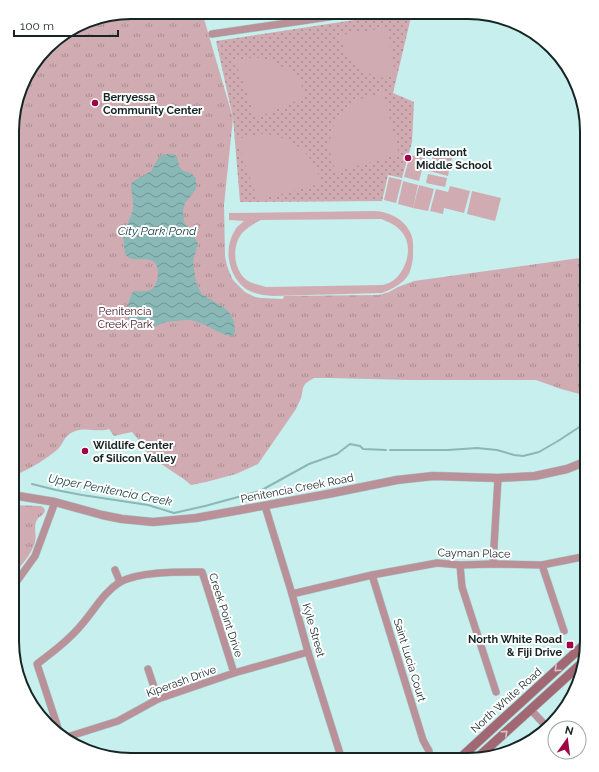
<svg xmlns="http://www.w3.org/2000/svg" width="599" height="772" font-family="Raleway,sans-serif">
  <style>
    .grass { fill: url(#grass-dots) }
    .park { fill: url(#park-tufts) }
    .pitch { fill: #d0acb2; fill-rule: evenodd }
    .water { fill: url(#water-waves) }
    .lines { fill: none; stroke-linecap: round; stroke-linejoin: round }
    .stream { stroke: #89b8b6; stroke-width: 2 }
    .minor-casing { stroke: #a6cbc9; stroke-width: 8 }
    .tertiary-casing { stroke: #a6cbc9; stroke-width: 9 }
    .secondary-casing { stroke: #a6cbc9; stroke-width: 10 }
    .minor { stroke: #ba9199; stroke-width: 7 }
    .tertiary { stroke: #ba9199; stroke-width: 8 }
    .secondary { stroke: #a16874; stroke-width: 9 }
    .oneway { stroke: #d9c3c7 }
    .poi-dot { fill: #9f0447; stroke: #fff; stroke-width: 1.5 }
    .labels { text-anchor: middle; stroke-width: 4; stroke-linejoin: round; paint-order: stroke }
    .poi-label { font-size: 11px; font-weight: bold; fill: #162625; stroke: #fff; text-anchor: start }
    .park-label { font-size: 11px; fill: #491524; stroke: #fff }
    .street-label { font-size: 11px; fill: #162625; stroke: #fff }
    .water-label { font-size: 12px; font-style: italic; fill: #123f3e; stroke: #fff }
    .rim { fill: none; stroke: #162625; stroke-width: 2 }
  </style>
  <defs>
    <pattern id="grass-dots" width="8" height="8" patternUnits="userSpaceOnUse"><rect width="8" height="8" fill="#d0acb2"/><path d="M2 2h.1M6 6h.1" fill="none" stroke="#a88c91" stroke-width="1.8" stroke-linecap="round"/></pattern>
    <pattern id="park-tufts" width="24" height="20" patternUnits="userSpaceOnUse"><rect width="24" height="20" fill="#d0acb2"/><path d="M3 7l-1-3M5 7V3M7 7l1-3M15 17l-1-3M17 17v-4M19 17l1-3" fill="none" stroke="#a88c91"/></pattern>
    <pattern id="water-waves" width="16" height="10" patternUnits="userSpaceOnUse"><rect width="16" height="10" fill="#89b8b6"/><path d="M0 5q4-4 8 0t8 0" fill="none" stroke="#6f9594"/></pattern>
  </defs>
  <rect width="100%" height="100%" fill="#c6efed"/>
  <polygon class="grass" points="400,13 412,13 393,93 414,102 412,142 402,178 388,175 382,201 240,202 233,118 216,41"/>
  <g class="park">
    <path d="M131,12H202L233,118L224,205L225,256L227,266L231,276L233,280L245,292L255,297L261,298L283,299L284,296L379,295L389,292L398,287L414,281L587,257V396L561,389L536,380H409L330,378H314L309,381L305,384L303,388L301,398L296,409L258,464L236,474L206,482L191,485L185,480L148,455L145,448L132,432L114,436L109,429C98,433 85,426 73,432C64,435 63,445 57,450C46,459 33,467 20,473L16,487L12,486L13,115L28,72L53,41L93,18Z"/>
    <path d="M12,505L41,506L44,508L45,511C43,516 39,516 37,520C33,526 37,535 35,542C32,554 20,567 12,576Z"/>
  </g>
  <g class="pitch">
    <polygon points="388,28 395,76 383,78 362,71 345,54 340,35"/>
    <polygon points="255,57 273,62 294,73 308,96 256,118 235,61"/>
    <polygon points="383,92 399,154 336,172 328,146 335,122 351,102"/>
    <polygon points="259,134 275,135 289,141 302,149 311,160 323,183 258,200 236,139"/>
    <polygon points="434,151 453,155 450,164 432,160"/>
    <polygon points="410,155 425,158 419,181 404,177"/>
    <polygon points="431,162 450,166 448,176 429,171"/>
    <polygon points="428,174 447,178 445,187 426,183"/>
    <polygon points="389,177 402,180 396,203 384,200"/>
    <polygon points="403,181 418,185 413,208 398,204"/>
    <polygon points="419,185 434,189 428,211 413,208"/>
    <polygon points="450,186 470,191 464,213 444,208 443,214 430,211 436,189 448,192"/>
    <polygon points="472,191 501,198 495,221 467,214"/>
    <path d="M375,211C389,212 403,218 410,232C414,239 413,248 413,256C413,261 411,269 409,274C403,284 392,289 382,293L273,296C264,295 254,294 246,289C228,276 223,249 235,230C237,226 241,224 244,221L229,220V213ZM381,219C388,222 395,224 400,230C414,244 408,268 394,280C391,282 387,284 383,285L266,287C260,285 253,284 248,281C233,271 231,245 243,232C248,227 255,223 261,220Z"/>
  </g>
  <path class="water" d="M167,154H173L177,156L179,166L182,170L192,174L196,178V189L185,203L183,211L184,222L192,232L198,244L193,261L196,283L202,294L226,309L231,315L234,322L235,331L233,335L230,336C216,333 205,322 190,320C184,320 172,321 166,322C155,325 137,338 130,323C127,317 126,311 128,305C129,300 131,294 134,291C139,291 145,292 150,290C159,287 161,266 153,261C146,256 129,264 125,253C125,252 123,237 123,235C123,233 125,229 126,226C129,220 133,214 133,206C134,199 131,192 131,185L132,182L151,171L159,157Z"/>
  <g class="lines">
    <g class="stream">
      <polyline points="390,450 448,450 477,448 497,450 514,455 523,456 539,452 558,441 587,422"/>
      <polyline points="32,484 56,490 82,495 148,505 174,513 205,506 260,491 309,464 337,454 350,444 360,446 363,449 386,450"/>
    </g>
    <defs>
      <g id="minor">
        <polyline points="212,34 356,13"/>
        <polyline points="265,506 292,594 308,652 342,760"/>
        <polyline points="493,564 498,478"/>
        <polyline points="460,565 462,587 496,692"/>
        <polyline points="542,565 564,631"/>
        <polyline points="115,570 120,582"/>
        <polyline points="372,575 423,740 429,751"/>
        <polyline points="12,584 17,581 35,556 55,502"/>
        <polyline points="292,594 372,575 437,563 460,565 493,564 542,565 587,556"/>
        <polyline points="148,669 158,699"/>
        <polyline points="531,710 546,726"/>
        <path d="M60,734L37,664C54,651 70,639 83,623C95,609 104,592 120,582C140,571 179,572 202,572L206,584L234,673"/>
        <polyline points="64,738 118,721 158,699 234,673 308,652"/>
      </g>
      <polyline id="tertiary" points="12,495 55,502 102,515 122,519 153,522 196,518 328,494 397,480 433,476 498,478 535,476 567,469 587,461"/>
      <g id="secondary">
        <polyline points="476,759 583,662"/>
        <polyline points="458,760 587,642"/>
      </g>
    </defs>
    <use href="#minor" class="minor-casing"/>
    <use href="#tertiary" class="tertiary-casing"/>
    <use href="#secondary" class="secondary-casing"/>
    <use href="#minor" class="minor"/>
    <use href="#tertiary" class="tertiary"/>
    <use href="#secondary" class="secondary"/>
  </g>
  <defs><path id="oneway-chevron" d="M-2-3.5L2.5 0L-2 3.5" fill="none" stroke-width="1.6" stroke-linecap="round" stroke-linejoin="round"/></defs>
  <g class="oneway">
    <use href="#oneway-chevron" transform="translate(557 669) rotate(138)"/>
    <use href="#oneway-chevron" transform="translate(505 733) rotate(-42)"/>
  </g>
  <g class="poi-dot">
    <circle cx="95" cy="103" r="4"/>
    <circle cx="408" cy="158" r="4"/>
    <circle cx="85" cy="451" r="4"/>
    <rect x="566" y="641" width="8" height="8" rx="2"/>
  </g>
  <g class="labels">
    <g class="poi-label">
      <text x="103" y="101">Berryessa<tspan x="103" dy="13">Community Center</tspan></text>
      <text x="416" y="156">Piedmont<tspan x="416" dy="13">Middle School</tspan></text>
      <text x="93" y="449">Wildlife Center<tspan x="93" dy="13">of Silicon Valley</tspan></text>
      <text x="562" y="643" text-anchor="end">North White Road<tspan x="562" dy="13">&amp; Fiji Drive</tspan></text>
    </g>
    <g class="park-label">
      <text x="125" y="315">Penitencia<tspan x="125" dy="13">Creek Park</tspan></text>
    </g>
    <g class="street-label">
      <text transform="translate(297 488) rotate(-11)" y="4">Penitencia Creek Road</text>
      <text transform="translate(474 553) rotate(1)" y="4">Cayman Place</text>
      <text transform="translate(226 615) rotate(72)" y="4">Creek Point Drive</text>
      <text transform="translate(314 630) rotate(74)" y="4">Kyle Street</text>
      <text transform="translate(410 660) rotate(73)" y="4">Saint Lucia Court</text>
      <text transform="translate(181 681) rotate(-20)" y="4">Kiperash Drive</text>
      <text transform="translate(506 700) rotate(-42)" y="4">North White Road</text>
    </g>
    <g class="water-label">
      <text x="157" y="235">City Park Pond</text>
      <text transform="translate(110 490) rotate(11)" y="4">Upper Penitencia Creek</text>
    </g>
  </g>
  <path d="M0 0H599V772H0ZM131 19H468A112 112 0 0 1 580 131V641A112 112 0 0 1 468 753H131A112 112 0 0 1 19 641V131A112 112 0 0 1 131 19Z" fill="#fff" fill-rule="evenodd"/>
  <path class="rim" d="M131 19H468A112 112 0 0 1 580 131V641A112 112 0 0 1 468 753H131A112 112 0 0 1 19 641V131A112 112 0 0 1 131 19Z"/>
  <g transform="translate(567 740) rotate(14)"><circle r="19" fill="#ffffff" stroke="#a2a8a8"/>
  <path d="M0-3L7 15L0 10L-7 15Z" fill="#9f0447"/>
  <text y="-6" font-size="11" font-weight="bold" text-anchor="middle" fill="#162625">N</text>
  </g>
  <path d="M14 30v6h104v-6" fill="none" stroke="#162625" stroke-width="2"/>
  <text x="20" y="30" font-size="12" fill="#162625" stroke="#ffffff" stroke-width="3" paint-order="stroke">100 m</text>
</svg>
